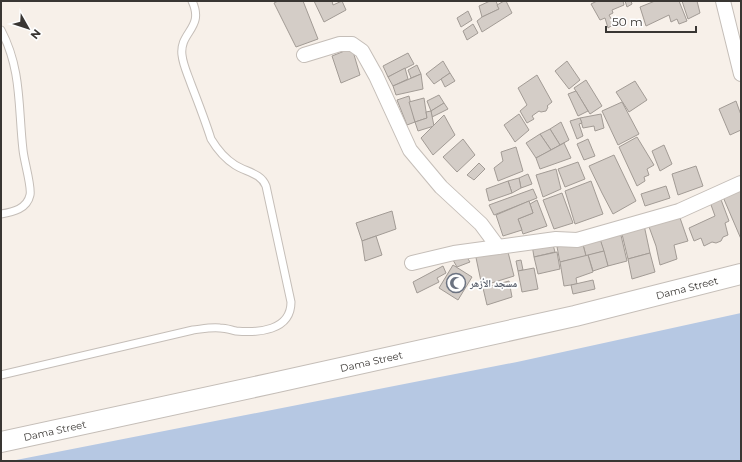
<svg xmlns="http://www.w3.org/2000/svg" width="742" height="462" font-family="Montserrat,'Noto Naskh Arabic',sans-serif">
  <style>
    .water { fill: #b6c8e3 }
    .building { fill: #d4cdc7; stroke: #a29b95 }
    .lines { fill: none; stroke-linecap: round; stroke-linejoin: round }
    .service-casing { stroke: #c5beb8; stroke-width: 9 }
    .minor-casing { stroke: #c5beb8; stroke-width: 16 }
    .secondary-casing { stroke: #c5beb8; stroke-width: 22 }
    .service { stroke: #fff; stroke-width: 7 }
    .minor { stroke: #fff; stroke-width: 14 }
    .secondary { stroke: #fff; stroke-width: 20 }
    .labels { text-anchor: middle; stroke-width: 3.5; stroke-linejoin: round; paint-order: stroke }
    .worship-label { font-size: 10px; font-weight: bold; fill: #5b616d; stroke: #fefefe; text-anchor: start }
    .street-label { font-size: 10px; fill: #393633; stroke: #fefefe }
  </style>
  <rect width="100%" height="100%" fill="#f7f0e9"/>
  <polygon class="water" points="741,313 741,461 11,461 517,362"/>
  <g class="building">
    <polygon points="278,1 303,1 318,39 296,47 274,3"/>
    <polygon points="314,1 332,1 333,5 342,1 346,10 324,22"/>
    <polygon points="490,1 496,1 499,9 482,17 479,6"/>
    <polygon points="504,1 506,1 512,13 482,32 477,21 482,17 499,9 497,5"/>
    <polygon points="597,1 623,1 624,5 612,10 613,13 609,15 614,24 608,28 605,18 600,20 591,4"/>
    <polygon points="625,1 631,1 632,4 627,7"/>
    <polygon points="655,1 679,1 687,21 679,24 677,19 671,22 669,15 646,26 640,7"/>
    <polygon points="682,1 697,1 700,13 688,19"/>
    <polygon points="468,11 472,20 461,27 457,18"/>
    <polygon points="473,24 478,33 467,40 463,31"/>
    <polygon points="352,48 360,75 341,83 332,56"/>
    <polygon points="408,53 414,64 388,77 383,66"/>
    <polygon points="443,61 450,73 434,84 426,74"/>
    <polygon points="567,61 580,80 569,89 555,71"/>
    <polygon points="417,65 421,74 411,78 408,70"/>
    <polygon points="405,68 408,79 393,86 388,77"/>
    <polygon points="450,73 455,81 445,87 441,79"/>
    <polygon points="421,74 423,89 396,95 393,86"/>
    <polygon points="537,75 552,102 547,106 548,107 546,111 541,112 539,111 532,116 534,119 527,123 520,111 527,105 518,88"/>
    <polygon points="586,80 602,106 590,114 574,88"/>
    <polygon points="635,81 647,100 629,112 616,92"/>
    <polygon points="576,91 588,111 578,116 568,94"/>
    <polygon points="439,95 444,103 431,111 427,101"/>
    <polygon points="409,96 415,122 407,125 397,100"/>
    <polygon points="424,98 427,118 415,122 409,102"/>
    <polygon points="736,101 741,115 741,130 730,135 719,109"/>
    <polygon points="622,102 639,134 618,145 602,111"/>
    <polygon points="444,103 448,109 432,117 431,111"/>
    <polygon points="431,111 434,126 418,131 415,122 427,118 426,112"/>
    <polygon points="519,114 529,130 515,142 504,125"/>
    <polygon points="601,114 604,128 595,131 594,126 583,128 580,118"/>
    <polygon points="444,115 455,135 433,155 421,138"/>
    <polygon points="580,118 582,123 579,124 583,136 577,139 570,121"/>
    <polygon points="561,122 569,140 560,145 550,129"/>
    <polygon points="550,129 560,145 551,150 540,134"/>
    <polygon points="540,134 551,150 536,158 526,143"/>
    <polygon points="637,137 654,165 647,169 649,175 644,177 645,181 637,186 619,147"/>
    <polygon points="463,139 475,155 457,172 443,157"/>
    <polygon points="588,139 595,156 584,160 577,144"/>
    <polygon points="564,143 571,158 540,169 536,158"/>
    <polygon points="664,145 672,164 660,171 652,151"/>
    <polygon points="516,147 523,171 498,181 494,168 503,161 501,152"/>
    <polygon points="614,155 636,201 613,214 602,193 589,166"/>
    <polygon points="578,162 585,179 565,187 558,169"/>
    <polygon points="479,163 485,169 474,180 467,175"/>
    <polygon points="696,166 703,186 678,195 672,174"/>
    <polygon points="556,169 561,189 543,197 536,175"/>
    <polygon points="528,174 532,184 521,188 519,178"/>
    <polygon points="519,178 521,188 512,193 508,181"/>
    <polygon points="508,181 512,193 489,201 486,189"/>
    <polygon points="591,181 603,214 575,224 565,191"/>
    <polygon points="666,186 670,198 645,206 641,194"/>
    <polygon points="533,189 537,198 494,215 489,205"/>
    <polygon points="741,189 741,239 723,197"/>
    <polygon points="562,193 573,223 554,229 543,200"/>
    <polygon points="720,197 729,221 725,223 728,235 723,237 721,241 716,243 712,242 704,246 701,238 694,241 689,228 715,216 710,202"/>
    <polygon points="537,200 547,226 523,234 518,219 533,213 530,204"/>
    <polygon points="529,201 533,213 518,219 522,230 503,236 496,215"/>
    <polygon points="392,211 396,229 362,241 356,223"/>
    <polygon points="679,215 688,241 674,245 677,259 660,265 656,246 648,224"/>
    <polygon points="644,225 650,253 628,259 621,230"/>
    <polygon points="620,231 627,261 608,266 599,236"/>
    <polygon points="376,236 382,255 365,261 362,241"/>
    <polygon points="599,236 604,251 586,256 582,241"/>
    <polygon points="552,241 555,252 534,257 532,245"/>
    <polygon points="582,241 586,256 560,262 557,247"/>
    <polygon points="507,248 514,276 482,286 475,253"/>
    <polygon points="604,251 608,266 593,271 588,255"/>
    <polygon points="557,252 560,269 538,274 534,257"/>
    <polygon points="650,253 655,272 632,279 628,259"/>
    <polygon points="588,255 593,272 576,278 577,284 564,286 560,262"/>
    <polygon points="466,256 470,262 457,267 453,260"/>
    <polygon points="521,260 523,270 518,271 516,261"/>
    <polygon points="453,265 472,277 458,300 439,288"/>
    <polygon points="443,266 446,273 437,278 439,282 417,293 413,282"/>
    <polygon points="534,268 538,289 522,292 518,271"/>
    <polygon points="593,280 595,289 573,294 571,285"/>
    <polygon points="509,281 512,297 487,305 483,288"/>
  </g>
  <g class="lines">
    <defs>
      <g id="service">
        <path d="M1,30C22,70 18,107 23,150C24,161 32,187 30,195C27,209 13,212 1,214"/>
        <path d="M1,375L193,330C202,329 211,327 220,328C226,328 231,330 236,331C258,333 291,331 291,302L266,186C261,173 246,172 235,165C224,158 217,149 211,139C205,120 198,102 191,84C188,75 183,65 182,55C179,32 205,28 192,1"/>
      </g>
      <g id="minor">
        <polyline points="723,1 741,74"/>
        <polyline points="304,55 340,44 352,44 362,51 376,76 410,150 441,187 481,224 498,247"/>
        <polyline points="412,263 454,253 498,247 556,239 577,240 679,211 741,183"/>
      </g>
      <g id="secondary">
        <path id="s1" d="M1,442L273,383L575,316L741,274"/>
      </g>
    </defs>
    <use href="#service" class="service-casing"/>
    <use href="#minor" class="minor-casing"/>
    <use href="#secondary" class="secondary-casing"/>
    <use href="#service" class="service"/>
    <use href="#minor" class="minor"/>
    <use href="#secondary" class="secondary"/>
  </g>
  <defs>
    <symbol id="mosque-ring" viewBox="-11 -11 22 22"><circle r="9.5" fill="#fefefe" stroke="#6b7280" stroke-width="1.5"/><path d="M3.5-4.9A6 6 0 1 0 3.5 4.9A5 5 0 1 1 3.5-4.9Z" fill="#6b7280"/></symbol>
  </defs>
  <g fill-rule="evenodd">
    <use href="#mosque-ring" x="445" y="272" width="22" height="22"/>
  </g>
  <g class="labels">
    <g class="worship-label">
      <text x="470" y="287">مسجد الأزهر</text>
    </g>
    <g class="street-label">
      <text dy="4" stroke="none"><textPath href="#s1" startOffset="703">Dama Street</textPath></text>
      <text dy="4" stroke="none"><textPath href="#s1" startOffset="379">Dama Street</textPath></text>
      <text dy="4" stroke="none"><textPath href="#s1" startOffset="55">Dama Street</textPath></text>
    </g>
  </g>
  <rect width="742" height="462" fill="none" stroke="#393633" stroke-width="4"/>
  <g transform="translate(28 28) rotate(129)" stroke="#fefefe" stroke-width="3" paint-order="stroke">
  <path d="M0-3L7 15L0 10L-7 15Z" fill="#393633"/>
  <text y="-6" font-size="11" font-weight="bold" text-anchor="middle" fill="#393633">N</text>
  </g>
  <path d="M606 26v6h90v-6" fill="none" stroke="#393633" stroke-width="2"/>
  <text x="612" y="26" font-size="12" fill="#393633" stroke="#fefefe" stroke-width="3" paint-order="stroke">50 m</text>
</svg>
